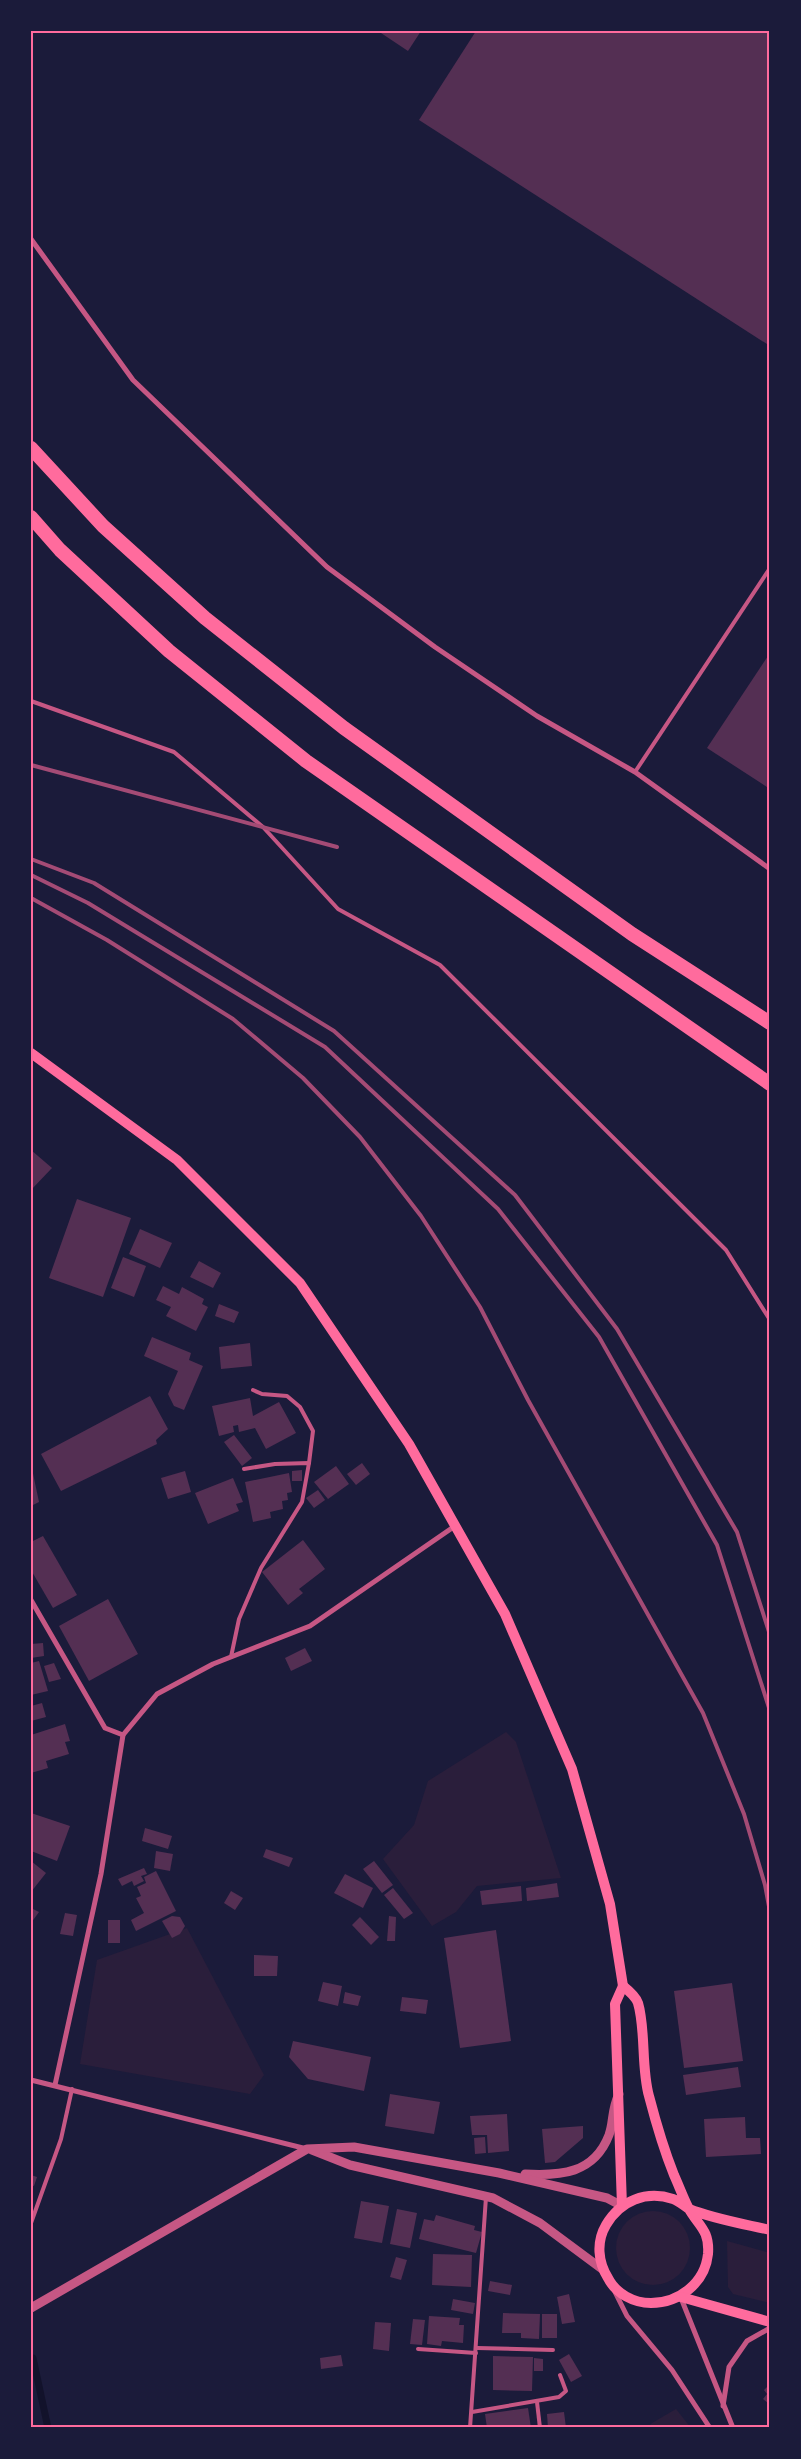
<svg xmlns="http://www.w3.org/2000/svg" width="801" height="2459" font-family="'IBM Plex Serif',serif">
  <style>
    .green { fill: #2a1e3b }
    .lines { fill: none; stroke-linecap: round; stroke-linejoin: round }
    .stream { stroke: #12122b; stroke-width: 7 }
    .building { fill: #542f53 }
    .service { stroke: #c65784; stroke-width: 4 }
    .minor { stroke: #c65784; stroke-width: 5 }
    .tertiary { stroke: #c65784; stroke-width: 9 }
    .secondary { stroke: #ff6b9d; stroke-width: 10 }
    .trunk { stroke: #ff6b9d; stroke-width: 14 }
    .rail { stroke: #a44b75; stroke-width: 4 }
    .neatline { fill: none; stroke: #ff6b9d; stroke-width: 2 }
  </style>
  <rect width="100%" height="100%" fill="#1b1b3a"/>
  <g class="green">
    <polygon points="506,1732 516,1742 561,1878 477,1886 456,1912 432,1926 383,1859 414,1825 428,1781"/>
    <polygon points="187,1928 264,2075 250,2094 80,2064 97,1960"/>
    <circle cx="653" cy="2248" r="37"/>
    <polygon points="727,2241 770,2253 770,2303 733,2294 728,2287"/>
    <polygon points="676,2409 691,2428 647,2428 652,2423"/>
  </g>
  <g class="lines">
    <polyline class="stream" points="33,2358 48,2428"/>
  </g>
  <g class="building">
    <polygon points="378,31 421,31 408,51"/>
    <polygon points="476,31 770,31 770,346 419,120"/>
    <polygon points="770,653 770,789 707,748"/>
    <polygon points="31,1150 52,1168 31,1190"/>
    <polygon points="77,1199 131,1218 103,1297 49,1278"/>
    <polygon points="140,1229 172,1243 160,1268 129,1254"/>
    <polygon points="123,1257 146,1266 134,1297 111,1288"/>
    <polygon points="199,1261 221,1273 213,1288 190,1277"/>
    <polygon points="163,1286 179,1294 182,1287 204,1299 202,1304 208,1307 196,1331 166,1316 171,1307 156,1300"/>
    <polygon points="219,1304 239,1312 234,1323 215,1316"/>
    <polygon points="152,1337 191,1353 189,1360 203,1366 184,1410 174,1406 168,1394 178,1371 144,1356"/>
    <polygon points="250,1343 252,1366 221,1369 219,1347"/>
    <polygon points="150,1396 168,1429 156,1440 157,1444 61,1491 41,1454"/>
    <polygon points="250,1398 253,1416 279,1402 296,1433 266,1449 255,1428 239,1432 238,1425 233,1426 234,1432 219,1436 212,1406"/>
    <polygon points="234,1435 252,1458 242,1466 224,1442"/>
    <polygon points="362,1463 370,1474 356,1485 347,1474"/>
    <polygon points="31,1464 39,1502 31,1506"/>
    <polygon points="336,1466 349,1484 328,1499 314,1482"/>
    <polygon points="302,1470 302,1481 292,1481 292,1471"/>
    <polygon points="185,1471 191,1492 168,1499 161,1478"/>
    <polygon points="289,1473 292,1492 287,1493 288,1500 282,1501 283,1509 270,1512 271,1518 253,1522 245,1482"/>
    <polygon points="233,1478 243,1502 236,1504 239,1511 208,1524 195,1493"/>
    <polygon points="318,1490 325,1500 314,1508 306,1498"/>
    <polygon points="43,1536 77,1595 53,1608 31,1570 31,1542"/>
    <polygon points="303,1540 325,1569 299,1589 303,1593 288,1605 262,1572"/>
    <polygon points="108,1599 138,1654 89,1681 59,1626"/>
    <polygon points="43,1643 44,1656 31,1658 31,1644"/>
    <polygon points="305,1648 312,1661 291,1671 285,1658"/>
    <polygon points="39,1661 48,1691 31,1695 31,1663"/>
    <polygon points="54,1663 61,1679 49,1682 44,1666"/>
    <polygon points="42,1703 46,1717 31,1721 31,1706"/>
    <polygon points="65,1724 70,1741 65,1742 69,1754 46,1761 48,1768 31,1773 31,1735"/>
    <polygon points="31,1813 70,1826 57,1861 31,1851"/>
    <polygon points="145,1828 172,1836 168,1849 142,1841"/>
    <polygon points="266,1849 293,1858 289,1867 263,1857"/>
    <polygon points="156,1851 173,1854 170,1871 154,1868"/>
    <polygon points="31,1861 46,1873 31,1892"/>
    <polygon points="374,1861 393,1885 382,1893 363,1869"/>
    <polygon points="144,1868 147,1874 141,1876 144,1881 134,1886 132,1881 122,1886 118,1879"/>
    <polygon points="156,1871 176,1911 136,1931 131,1920 144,1913 136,1898 141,1896 137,1887 146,1883 144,1877"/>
    <polygon points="345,1874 373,1888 363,1908 334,1893"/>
    <polygon points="557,1883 559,1897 527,1901 526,1888"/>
    <polygon points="521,1886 522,1901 482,1905 480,1891"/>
    <polygon points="393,1888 413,1913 404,1919 384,1895"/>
    <polygon points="231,1891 243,1898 235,1910 224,1903"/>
    <polygon points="31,1908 39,1912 31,1923"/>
    <polygon points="65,1913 77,1915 73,1936 60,1934"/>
    <polygon points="172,1916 180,1917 185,1926 180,1934 172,1938 162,1921"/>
    <polygon points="389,1916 396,1917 395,1941 387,1941"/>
    <polygon points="360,1917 379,1937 371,1945 352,1925"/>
    <rect x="108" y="1920" width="12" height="23"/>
    <polygon points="496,1930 511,2041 460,2048 444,1938"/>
    <polygon points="254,1955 278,1956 277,1976 254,1976"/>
    <polygon points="323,1982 342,1986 338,2006 318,2001"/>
    <polygon points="732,1983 743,2061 684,2068 674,1991"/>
    <polygon points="345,1992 361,1996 358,2006 343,2003"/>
    <polygon points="402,1997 428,2000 426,2014 400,2011"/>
    <polygon points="293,2041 371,2057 364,2091 308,2079 289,2057"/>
    <polygon points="738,2067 741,2087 686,2095 683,2075"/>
    <polygon points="390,2094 440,2102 434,2134 385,2126"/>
    <polygon points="507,2114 509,2151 488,2153 487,2135 472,2135 470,2116"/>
    <polygon points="745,2117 746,2138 760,2138 761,2154 706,2157 704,2119"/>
    <polygon points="583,2126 583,2138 555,2162 545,2163 542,2129"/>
    <polygon points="485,2137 486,2153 475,2154 474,2138"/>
    <polygon points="31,2175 37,2177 34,2186 31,2185"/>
    <polygon points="361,2201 389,2206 382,2243 354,2238"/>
    <polygon points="397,2209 417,2213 410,2248 390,2244"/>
    <polygon points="436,2215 475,2226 474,2230 482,2232 476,2253 419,2239 424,2219 434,2221"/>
    <polygon points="433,2254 472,2255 471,2287 432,2285"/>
    <polygon points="396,2257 407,2260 401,2280 390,2277"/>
    <polygon points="490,2281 512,2285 510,2295 488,2291"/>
    <polygon points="569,2294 575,2322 562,2324 557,2297"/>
    <polygon points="453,2299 475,2303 473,2314 451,2310"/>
    <polygon points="503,2313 540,2314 539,2339 521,2338 521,2333 502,2333"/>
    <rect x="542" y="2314" width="15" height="24"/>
    <polygon points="429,2316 460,2318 459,2325 464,2325 463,2343 442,2341 441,2346 427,2344"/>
    <polygon points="413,2319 425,2320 422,2345 410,2344"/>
    <polygon points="375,2322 391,2323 389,2351 373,2349"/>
    <polygon points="569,2354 582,2376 571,2382 559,2360"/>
    <polygon points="341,2355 343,2366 321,2369 320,2358"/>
    <polygon points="493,2356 533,2357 532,2391 493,2390"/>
    <polygon points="534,2358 543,2359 543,2371 534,2371"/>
    <polygon points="770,2384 770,2401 768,2403 763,2399 767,2394 764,2390"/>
    <polygon points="528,2408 531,2428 487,2428 485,2414"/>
    <polygon points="564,2412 566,2428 548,2428 547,2414"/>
  </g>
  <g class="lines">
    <g class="service">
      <polyline points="31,701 174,752 263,827 338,909 440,965 726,1250 770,1320"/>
      <polyline points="635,772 770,568"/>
      <polyline points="253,1390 262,1394 287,1396 300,1407 313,1431 309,1463"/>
      <polyline points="231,1657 239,1619 261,1568 302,1502 309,1463 275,1464 244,1469"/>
      <polyline points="31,2223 61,2139 72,2089"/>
      <polyline points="477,2348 553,2350"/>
      <polyline points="418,2349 476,2353"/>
      <polyline points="537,2402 540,2428"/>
      <polyline points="472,2412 559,2397 566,2391 560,2375"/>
      <polyline points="470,2428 486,2197"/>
    </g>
    <g class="minor">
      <polyline points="31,239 133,380 327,567 435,647 537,716 635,772 770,869"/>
      <polyline points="31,1600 105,1728 123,1735"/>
      <polyline points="31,2080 307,2149"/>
      <polyline points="55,2085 101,1874 123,1735 157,1694 213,1664 310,1626 455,1526"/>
      <polyline points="615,2292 627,2316 672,2370 710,2428"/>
      <polyline points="681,2298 733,2428"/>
      <polyline points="723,2406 729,2367 747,2341 770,2328"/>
    </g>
    <g class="tertiary">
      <polyline points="312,2150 350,2165 493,2198 540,2223 602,2269"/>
      <path d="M525,2174C560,2176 594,2174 609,2135C614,2121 611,2111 619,2094"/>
      <polyline points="31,2308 307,2149 354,2147 499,2173 607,2198 622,2206"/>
    </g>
    <g class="secondary">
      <polyline points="31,1053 177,1160 300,1283 409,1444 505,1614 572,1769 610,1904 623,1986"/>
      <path d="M623,1986C628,1990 636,1997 638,2003C646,2030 641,2068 649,2096C656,2123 664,2150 674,2175C679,2186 683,2197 688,2207C697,2225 710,2229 708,2254C705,2283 679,2303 651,2303C634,2303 616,2294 608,2278C598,2262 596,2242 606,2225C620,2201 646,2190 673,2199C679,2201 684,2206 689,2209C714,2219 744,2224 770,2230"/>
      <polyline points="622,2206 615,2004 623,1986"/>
      <polyline points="681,2297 770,2322"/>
    </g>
    <g class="trunk">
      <polyline points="31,448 103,526 205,618 344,728 632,934 770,1023"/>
      <polyline points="31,517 60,550 169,651 306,761 770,1084"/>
    </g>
    <g class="rail">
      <polyline points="31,765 337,847"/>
      <polyline points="31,859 94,883 334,1031 515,1195 617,1329 737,1532 770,1635"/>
      <polyline points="31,875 88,903 325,1047 498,1209 599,1337 717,1545 770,1711"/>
      <polyline points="31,898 107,940 233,1019 303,1078 360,1137 421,1216 480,1307 528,1400 703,1713 744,1814 765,1885 770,1912"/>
    </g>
  </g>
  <rect width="801" height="2459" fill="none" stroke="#1b1b3a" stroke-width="65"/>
  <rect x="32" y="32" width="736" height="2394" class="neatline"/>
</svg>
